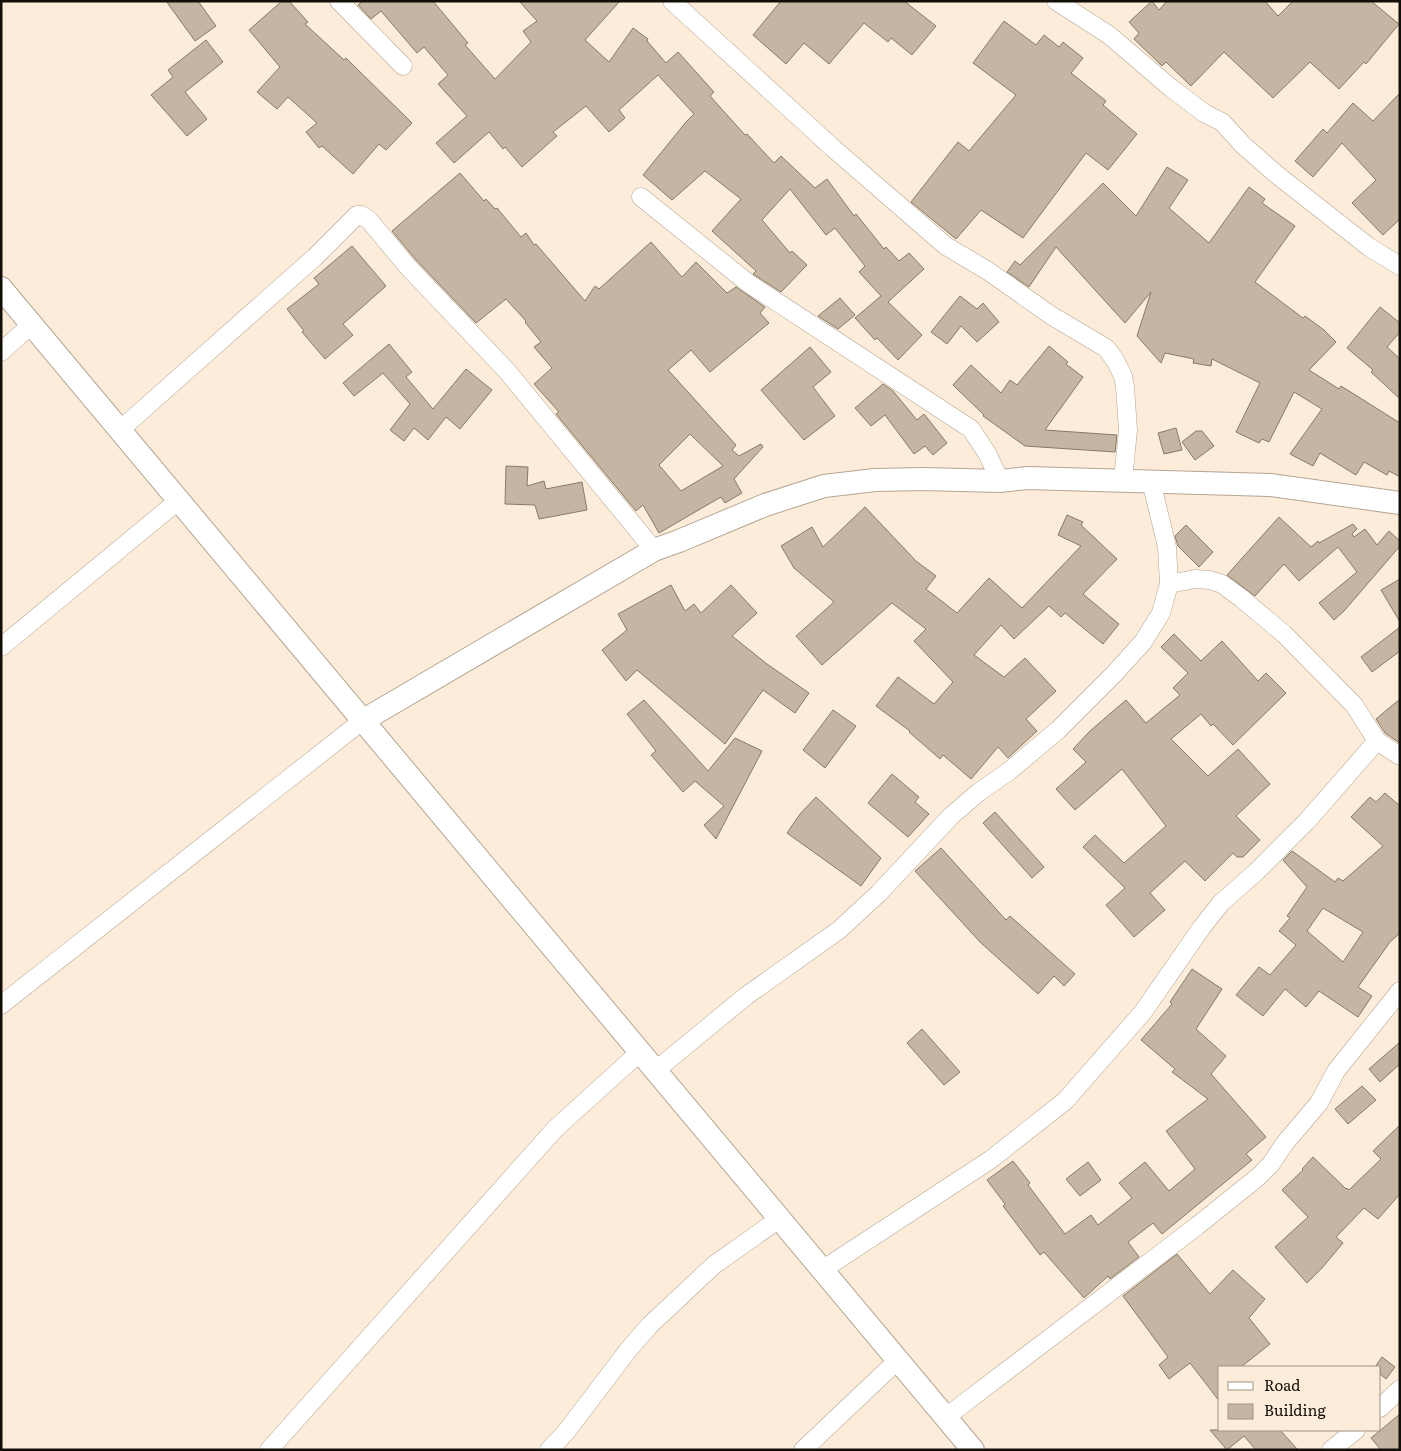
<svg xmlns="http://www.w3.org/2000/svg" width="1401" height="1451" font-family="Literata,serif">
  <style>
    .building { fill: #c5b6a3; stroke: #887a68; fill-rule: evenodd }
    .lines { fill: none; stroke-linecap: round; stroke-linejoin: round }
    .minor-casing { stroke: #b4a593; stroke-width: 19 }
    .tertiary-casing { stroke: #b4a593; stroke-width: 24 }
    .minor { stroke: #fff; stroke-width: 18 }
    .tertiary { stroke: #fff; stroke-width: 22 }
  </style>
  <rect width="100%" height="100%" fill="#fcecd9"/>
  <g class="building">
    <polygon points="166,1 198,1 216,26 195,41"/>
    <polygon points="282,1 289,1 308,22 305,24 344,60 346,58 412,123 386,150 379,144 353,174 322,146 319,148 306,132 317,123 288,97 277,109 257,92 280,67 249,30"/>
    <polygon points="363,1 433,1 468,43 465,45 495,79 531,42 523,31 537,21 519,1 620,1 585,40 609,62 633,28 648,39 647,41 666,63 678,52 714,92 710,96 745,135 747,134 774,163 781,156 815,188 827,179 854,216 856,214 884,249 886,247 899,261 909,253 924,269 888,302 922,335 898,360 877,338 875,340 855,318 881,296 859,272 865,266 835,228 826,235 790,189 762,220 790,253 792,251 807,265 781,292 753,274 756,271 712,231 741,199 705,171 672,200 643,175 686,122 694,114 658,75 619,110 625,118 609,132 586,106 553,132 557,136 522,167 505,147 503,149 489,132 454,163 436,143 467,116 438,84 448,75 424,47 417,53 381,11 371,19 358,5"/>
    <polygon points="781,1 904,1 936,26 912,55 891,38 888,42 864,23 829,64 804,43 786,64 753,35"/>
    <polygon points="1152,1 1159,10 1167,1 1265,1 1278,16 1293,1 1371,1 1399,24 1366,64 1364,62 1339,89 1310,62 1273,98 1224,52 1191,86 1166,62 1162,66 1134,39 1139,33 1129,22"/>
    <polygon points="1004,21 1036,45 1044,35 1059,47 1063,42 1083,58 1071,73 1106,101 1103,105 1137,134 1108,170 1086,153 1023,238 981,210 956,239 911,202 958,142 969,151 1016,95 973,63"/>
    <polygon points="206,40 223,62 185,92 207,119 187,136 151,95 173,77 168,70"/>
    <polygon points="1400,93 1400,219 1383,235 1352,203 1376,180 1342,143 1313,177 1295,161 1323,129 1327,133 1353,103 1373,121"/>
    <polygon points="1167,167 1188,180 1169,208 1209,243 1249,187 1265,199 1262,203 1295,226 1255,282 1303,318 1305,316 1324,330 1336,342 1309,370 1339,389 1341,386 1400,423 1400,477 1389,471 1387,475 1364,462 1356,475 1320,453 1313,466 1290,454 1322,409 1294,392 1269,442 1262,439 1259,443 1236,432 1260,383 1212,359 1211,366 1193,363 1194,359 1165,353 1161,363 1137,336 1151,292 1125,323 1056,247 1029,287 1007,272 1015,261 1020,265 1103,183 1136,216"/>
    <path d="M460,173L484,201L486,199L495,209L497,208L521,237L526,233L534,245L536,244L585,301L595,286L599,289L651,242L682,277L696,262L727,293L736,287L765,307L760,313L769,323L710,372L691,350L668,370L736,445L732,450L739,456L761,444L763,447L734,479L742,493L725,503L721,497L659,533L643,505L636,511L556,414L559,412L534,384L552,368L534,347L541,342L525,322L526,321L506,299L476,323L416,260L392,231ZM690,434L723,466L681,491L659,465Z"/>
    <polygon points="352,246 386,286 343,324 353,335 325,359 302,332 304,331 287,309 319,284 314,278"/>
    <polygon points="960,296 977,309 983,303 999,322 977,342 961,326 947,344 931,332"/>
    <polygon points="840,298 855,315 838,329 818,316"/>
    <polygon points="1380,307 1400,323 1400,332 1387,347 1400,359 1400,399 1371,372 1373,370 1347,348"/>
    <polygon points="389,344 412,372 406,377 433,409 466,369 492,390 460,429 446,417 428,440 414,428 404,441 390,430 410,404 383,373 354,396 343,383"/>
    <polygon points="1049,346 1068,362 1066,364 1083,377 1045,430 1117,435 1115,452 1025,446 983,416 984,415 953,385 971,365 1001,393 1010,380 1017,385"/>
    <polygon points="810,347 831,372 813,387 835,416 804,440 761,390"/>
    <polygon points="883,384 893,391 917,420 924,414 947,443 933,455 925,446 914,454 885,415 871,426 855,408"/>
    <polygon points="1176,428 1182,450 1164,454 1158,433"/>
    <polygon points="1196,431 1202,431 1214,446 1195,460 1182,442"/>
    <polygon points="506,466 528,467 527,486 544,481 546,489 582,482 587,510 539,519 535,505 505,504"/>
    <polygon points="865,507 916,561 936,576 926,589 957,613 989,578 1022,608 1081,546 1058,535 1067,515 1083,522 1081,525 1117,559 1083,594 1119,624 1103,644 1065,613 1061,617 1049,606 1014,639 1001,625 974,655 1004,677 1025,658 1056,691 1026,719 1037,731 1008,758 998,747 971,779 943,755 940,759 909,732 910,731 876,706 898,677 934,704 953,682 914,641 926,629 892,603 822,665 796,636 834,602 794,568 781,546 812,527 823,547"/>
    <polygon points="1279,517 1311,547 1318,541 1319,543 1353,524 1357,529 1352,534 1354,537 1365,529 1377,545 1389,531 1400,541 1400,546 1344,611 1334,620 1319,603 1357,572 1338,547 1299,581 1284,564 1255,596 1227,575"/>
    <polygon points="1186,525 1213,552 1199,567 1178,546 1175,536"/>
    <polygon points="1400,579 1400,622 1381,590"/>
    <polygon points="671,585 685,611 694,604 701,613 731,585 757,613 732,636 767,664 809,693 795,713 763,690 725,744 637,670 626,681 602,650 627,630 618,614"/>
    <polygon points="1400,627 1400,651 1372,672 1361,657"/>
    <polygon points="1174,634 1201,661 1222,641 1258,681 1266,673 1286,693 1233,745 1213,724 1211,726 1201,714 1171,739 1208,776 1238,749 1270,784 1236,816 1260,840 1243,857 1237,857 1233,853 1205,881 1185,861 1150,893 1165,910 1134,937 1106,905 1125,888 1083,847 1095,835 1124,863 1166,826 1122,769 1075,810 1056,789 1086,762 1073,749 1090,731 1126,700 1146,723 1180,695 1173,688 1188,673 1161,647"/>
    <polygon points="1400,699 1400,743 1385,733 1376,719"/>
    <polygon points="644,700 708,771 735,738 762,751 716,839 704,825 724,806 695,781 683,792 651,755 656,751 627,714"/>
    <polygon points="833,710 856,726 825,768 803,750"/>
    <polygon points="892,774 919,797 915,802 929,814 908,837 868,803"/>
    <path d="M1385,793L1400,806V933L1390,942L1358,987L1372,996L1358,1017L1319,991L1306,1007L1285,989L1263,1016L1236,995L1259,967L1270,975L1296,945L1279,931L1290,918L1287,916L1307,887L1283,860L1292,851L1335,882L1338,878L1343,881L1383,846L1351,817L1370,797L1376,802ZM1323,908L1363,932L1343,962L1307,931Z"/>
    <polygon points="816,797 881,858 861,886 787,833 800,814"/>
    <polygon points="995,812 1044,867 1032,878 983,823"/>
    <polygon points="941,848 1006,920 1010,916 1075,974 1064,986 1054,976 1038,994 981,943 915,871"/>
    <polygon points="1192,969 1222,989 1196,1029 1226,1056 1211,1074 1266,1137 1246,1154 1252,1160 1162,1234 1153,1223 1128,1242 1139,1257 1110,1279 1108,1276 1084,1298 1044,1252 1040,1255 1003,1206 1005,1204 987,1180 1013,1161 1030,1183 1028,1185 1065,1234 1091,1215 1098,1225 1132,1198 1119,1183 1145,1162 1169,1191 1195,1169 1166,1131 1208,1099 1172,1072 1175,1069 1141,1040 1172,1004 1170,1002"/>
    <polygon points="922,1029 960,1072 944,1085 907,1043"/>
    <polygon points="1400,1042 1400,1064 1380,1082 1369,1069"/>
    <polygon points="1362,1086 1376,1100 1348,1124 1335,1109"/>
    <polygon points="1400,1125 1400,1194 1378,1219 1364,1208 1336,1237 1343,1243 1322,1268 1307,1283 1275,1247 1308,1217 1282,1190 1303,1170 1302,1169 1313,1157 1346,1189 1347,1188 1349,1190 1381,1159 1373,1151"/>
    <polygon points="1088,1162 1101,1180 1080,1196 1066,1179"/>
    <polygon points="1177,1254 1210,1294 1233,1270 1265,1299 1249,1318 1270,1344 1241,1367 1220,1367 1220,1402 1190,1363 1169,1379 1159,1365 1168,1357 1123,1296"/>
    <polygon points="1382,1357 1395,1367 1386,1379 1380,1374 1380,1367 1375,1367"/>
    <polygon points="1400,1414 1400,1450 1381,1450 1371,1438"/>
    <polygon points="1210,1430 1280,1430 1298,1450 1256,1450 1244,1436 1227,1450"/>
  </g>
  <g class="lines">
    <defs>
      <g id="minor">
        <polyline points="339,1 403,66"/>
        <polyline points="672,1 834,149 946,246 988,271 1052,316 1106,348 1115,360 1123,376 1125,387 1128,430 1123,480"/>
        <polyline points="1056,1 1109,35 1171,88 1204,113 1222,122 1243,145 1276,174 1369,247 1400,266"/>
        <polyline points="641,197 748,283 971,429 987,453 1000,481"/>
        <polyline points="1,352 32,324"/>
        <polyline points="121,429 315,257 357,215 361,215 369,220 408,267 507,371 654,550"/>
        <polyline points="1169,584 1195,579 1210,580 1222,584 1241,598 1284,634 1354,705 1377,741 1400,756"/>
        <polyline points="1,647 179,500"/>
        <polyline points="1,1005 362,721"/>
        <polyline points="656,1070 746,996 839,930 879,893 951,816 979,792 1008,772 1058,730 1114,674 1143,642 1161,613 1169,584 1167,547 1151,481"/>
        <polyline points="822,1270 990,1160 1065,1101 1143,1012 1202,927 1221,903 1256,872 1307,821 1377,741"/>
        <polyline points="1380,1408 1400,1389"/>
        <polyline points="946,1417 1197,1226 1258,1177 1271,1164 1285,1143 1319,1103 1336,1071 1400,991"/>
        <polyline points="269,1450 555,1129 641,1051"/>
        <polyline points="549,1450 566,1432 629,1349 650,1325 714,1265 779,1219"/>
        <polyline points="803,1450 898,1360"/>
        <polyline points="1331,1450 1356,1430"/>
      </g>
      <g id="tertiary">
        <polyline points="1,288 973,1450"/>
        <polyline points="362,721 654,550 679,541 765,505 824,486 875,480 923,479 1000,481 1027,478 1270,485 1400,503"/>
      </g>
    </defs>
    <use href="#minor" class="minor-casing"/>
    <use href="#tertiary" class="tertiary-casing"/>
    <use href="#minor" class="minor"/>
    <use href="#tertiary" class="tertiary"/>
  </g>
  <rect width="1401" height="1451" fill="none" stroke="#130e07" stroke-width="5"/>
  <rect x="1218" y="1366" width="162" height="65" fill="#fcecd9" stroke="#9f9385"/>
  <rect x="1228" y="1382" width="25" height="8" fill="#ffffff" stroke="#9f9385"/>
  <text x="1264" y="1391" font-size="15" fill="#130e07">Road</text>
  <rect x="1228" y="1404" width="25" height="15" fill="#c5b6a3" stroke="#9f9385"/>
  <text x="1264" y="1416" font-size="15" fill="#130e07">Building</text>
</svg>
